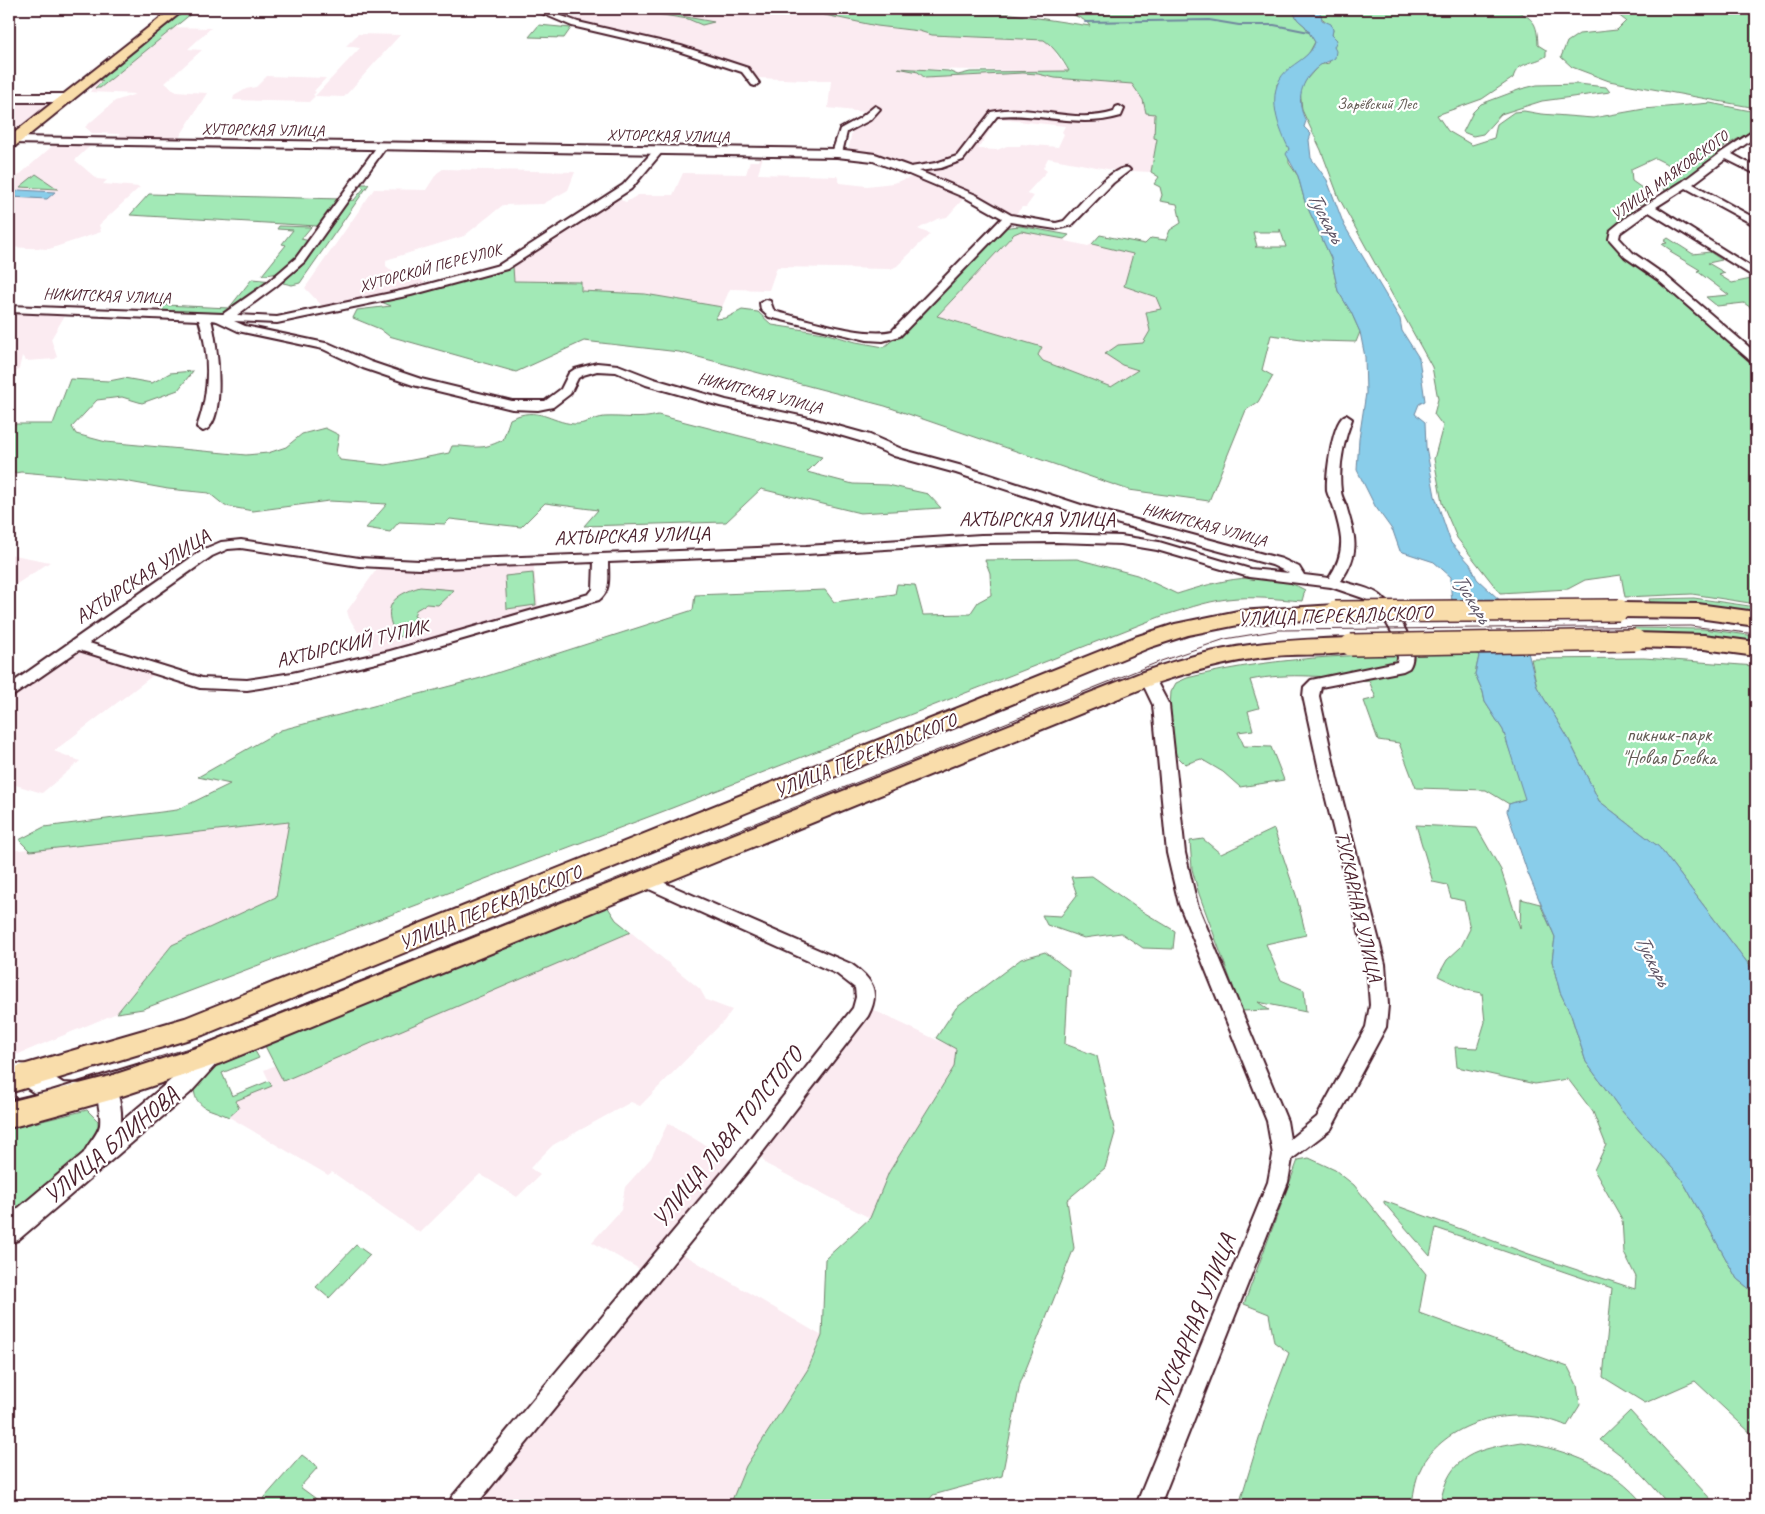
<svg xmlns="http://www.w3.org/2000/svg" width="1765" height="1514" font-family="Caveat,sans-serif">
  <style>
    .built { fill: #fbebf1; fill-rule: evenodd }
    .green { fill: #a2e9b6; stroke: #768470; fill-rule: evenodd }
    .water { fill: #89cdea; stroke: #70879e }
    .pier { fill: #fff }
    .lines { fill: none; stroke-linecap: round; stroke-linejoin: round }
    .stream { stroke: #70879e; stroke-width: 2 }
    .minor-casing { stroke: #4a1f2b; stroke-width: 4 }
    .tertiary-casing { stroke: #4a1f2b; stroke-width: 4 }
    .secondary-casing { stroke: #4a1f2b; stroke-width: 4 }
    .primary-casing { stroke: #4a1f2b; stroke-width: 4 }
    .minor { fill: #fff; fill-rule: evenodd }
    .tertiary { fill: #fff; fill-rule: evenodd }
    .secondary { fill: #fff; fill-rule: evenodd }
    .primary { fill: #f9ddab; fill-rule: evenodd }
    .tram-far1 { stroke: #4a1f2b; stroke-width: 1 }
    .tram { stroke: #4a1f2b; stroke-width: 2 }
    .primary-bridge-casing { stroke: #4a1f2b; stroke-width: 24; stroke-linecap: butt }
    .primary-bridge { stroke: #f9ddab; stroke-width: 21 }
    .labels { text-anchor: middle; stroke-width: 4.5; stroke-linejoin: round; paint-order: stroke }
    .far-park-label { font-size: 16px; fill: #645c55; stroke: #fff }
    .far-street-label { font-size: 16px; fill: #4a1f2b; stroke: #fff }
    .street-label { font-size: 20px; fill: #4a1f2b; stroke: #fff }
    .park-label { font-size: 20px; fill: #645c55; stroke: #fff }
    .water-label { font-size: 21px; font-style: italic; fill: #5d5364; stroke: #fff }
    .near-street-label { font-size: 24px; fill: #4a1f2b; stroke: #fff }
  </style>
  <rect width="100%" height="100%" fill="#fff"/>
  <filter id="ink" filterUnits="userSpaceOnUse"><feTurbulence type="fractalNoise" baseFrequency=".02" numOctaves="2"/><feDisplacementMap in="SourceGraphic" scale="10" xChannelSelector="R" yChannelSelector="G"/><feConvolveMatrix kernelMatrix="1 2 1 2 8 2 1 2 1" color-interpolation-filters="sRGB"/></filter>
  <g filter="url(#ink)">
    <g class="built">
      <path d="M531,9H839L834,12L835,17L877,26L919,31L932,35L1044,40L1053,46L1056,54L1069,72L925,69L919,72L926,78L1023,73L1038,74L1055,78L1132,83L1143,100L1145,107L1155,114L1154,138H1157L1151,172L1113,170L1048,158L1043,168L1047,171L1026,194L1034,196L1026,207H1022L1013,217L907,168L848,152L852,130L862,120L864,112L828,108L831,81L757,78L708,57L569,24ZM997,119L1065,126L1062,132L1064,134L1058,147L1021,144L1020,146H1007L997,150L978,149Z"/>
      <polygon points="164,27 211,28 188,49 202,50 165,83 175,91 207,93 177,141 114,139 120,134 92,133 85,127 115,101 136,94 90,92 93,86"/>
      <polygon points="358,34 400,35 344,97 315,96 309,102 233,100 234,96 246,89 256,87 267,76 326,78 314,91 316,92 313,95 315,96 360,48 346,46"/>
      <polygon points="9,96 60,96 12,134 9,134"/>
      <polygon points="65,135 101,136 75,160 97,179 107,180 103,184 140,187 99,225 101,232 49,249 9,247 9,184"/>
      <polygon points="760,156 763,156 758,174 837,176 840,183 867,186 893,183 912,177 963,199 947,217 937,219 918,229 930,234 897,266 891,269 777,267 769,290 730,289 722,307 645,294 581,291 581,282 514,281 513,267 618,199 626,202 638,195 673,195 683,173 746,174 750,161 758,161"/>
      <polygon points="443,169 575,172 568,190 543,204 503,205 464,236 386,260 386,266 404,281 417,276 432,289 328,312 305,288 374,189 426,190 437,173"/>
      <polygon points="1021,231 1064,239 1066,241 1088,246 1092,244 1133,254 1125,286 1157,297 1161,310 1143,343 1118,345 1122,365 1138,370 1111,387 1043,361 1038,355 1041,348 937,316 1014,234"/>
      <polygon points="9,308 68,310 51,339 57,357 55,359 26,361 22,356 19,369 9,380"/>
      <polygon points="9,554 50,562 9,589"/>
      <polygon points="532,563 534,568 539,612 374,657 349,618 347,611 379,566"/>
      <polygon points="79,648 156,673 54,751 80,761 42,793 9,783 9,698"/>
      <polygon points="289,822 276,897 172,945 117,1013 9,1058 9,851"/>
      <polygon points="616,920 700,989 706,1000 732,1010 724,1021 640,1106 631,1102 553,1145 530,1168 540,1175 517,1197 480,1174 420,1233 332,1172 328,1175 229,1117 239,1108 232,1097 269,1081 264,1070"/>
      <polygon points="869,1008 956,1049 954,1067 889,1172 870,1218 766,1164 760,1155"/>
      <polygon points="668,1123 730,1160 643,1271 592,1242 621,1210 625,1187 651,1158"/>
      <polygon points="683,1254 822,1336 808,1369 746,1466 730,1505 474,1505"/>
    </g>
    <g class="green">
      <polygon points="187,9 197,9 100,88 95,88 103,81 100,80"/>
      <polygon points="625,9 660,9 681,14 681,16 714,22 702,25 688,19"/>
      <path d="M758,9L794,12H834L839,9H860L893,13L1012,14L1090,26C1084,17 1073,17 1066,9L1000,10L1001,9H1295L1293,12L1298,20L1305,26L1315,42L1309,53L1277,84L1276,112L1289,149V163L1298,176L1305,202L1331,258L1338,291L1351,312L1360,332L1356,342L1317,341L1271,335L1262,370L1273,376L1258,402L1246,410L1209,501L1129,490L885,406L679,352L584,341L516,372L389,336L380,329L353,318L357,310L391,306L379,301L513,267L514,281L581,282V291L645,294L722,307L715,319L726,318L742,310L758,312L772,325L824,333L856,342L884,347L917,320L1000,228L1020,226L1069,235L1064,239L1021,231L1014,234L937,316L1042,347L1038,355L1043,361L1111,387L1138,370L1122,365L1105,354L1118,345L1143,343L1150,331L1146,312L1161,309L1156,297L1124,286L1133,254L1092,244L1100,235L1145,244L1151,238L1166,240L1170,230L1181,223L1177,204L1160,201L1162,195L1160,187L1154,184L1159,177L1151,172L1157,139L1154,138L1155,114L1146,113L1143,100L1132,84L1055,78L1038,74L1023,73L925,78L918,72L898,68L948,71L958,75L970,72L1069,71C1063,60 1054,47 1044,40L932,35L919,31L877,26L820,14L775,13L772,15L750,10ZM1280,229L1286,247H1255L1257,246L1253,232H1280Z"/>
      <path d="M1315,9H1513C1534,19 1537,22 1538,45L1546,50V56C1535,64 1517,61 1513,78L1482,99L1437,115L1448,131L1472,145L1494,138L1497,124L1514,112L1524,111L1541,114L1593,118L1644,109L1710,103L1756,112V133L1750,132L1725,146L1690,179L1667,196L1663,186L1677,169L1655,158L1631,169L1632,181L1649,193L1652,200L1628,208L1633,210L1610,231L1609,238L1622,254L1657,278L1756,364V604L1692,594L1625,597L1621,575L1585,580L1568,589L1500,593L1457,538L1442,503L1434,459L1443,426L1434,414L1438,399L1432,367L1339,198L1321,150L1302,110L1300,90L1306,80L1319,65L1329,63L1334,47L1332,35L1333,30C1329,20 1320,21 1315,9Z"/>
      <polygon points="1614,9 1756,9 1756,108 1609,81 1572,67 1561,57 1567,42 1579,34 1617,30 1626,21 1613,11"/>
      <polygon points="539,25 571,28 564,38 529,37"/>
      <polygon points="1578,84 1606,87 1610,92 1542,101 1501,114 1483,134 1473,136 1463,132 1473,112 1481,104 1521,89 1537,85"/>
      <polygon points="36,174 58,189 20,187"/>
      <polygon points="360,184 369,184 300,283 292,285 283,283 282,281 301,267 347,201 354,200 364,188 359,185"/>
      <polygon points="149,194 341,199 321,225 317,226 130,215"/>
      <path d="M279,226L311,227L301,239L310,241C294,260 289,275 262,275L286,245L282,244L293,230L277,229Z"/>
      <polygon points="1668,238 1693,254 1710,252 1722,260 1708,263 1725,273 1719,275 1732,283 1751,279 1756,283 1756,290 1750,291 1756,295 1756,314 1751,311 1754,310 1744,303 1717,306 1706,297 1729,295 1697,271 1700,270 1670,252 1672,251 1662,244 1667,243 1664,241"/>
      <polygon points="252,279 273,281 226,314 160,311 165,305 229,308"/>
      <path d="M193,371L178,390L142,403L122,397L97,400L72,427L76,434L106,442L246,455L268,453L286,447L302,434L325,428L339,435L336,453L340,460L386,465L449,453L452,446C462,445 470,448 480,447C488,447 496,443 503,440L510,419C539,405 549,422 574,424C584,425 594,418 604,417C623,416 640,420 658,415L822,457L807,472L853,484L888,485L928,494L941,508L860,513L761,489L726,522L584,526L598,510L545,503L521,527L450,519L445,524L399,522L390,532L366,528L387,504L329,501L253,511L225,506L209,493L168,489L124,481L21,472L9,474L10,424H53L70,379L109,381L124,378L152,383L170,373Z"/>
      <path d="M1077,559L1137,575L1177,594C1218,581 1265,567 1305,590L1302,601C1277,599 1251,596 1227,599C1204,602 1183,610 1162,616L672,808L143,1009L117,1013L172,945L276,897L289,822L30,851L19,840L44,827L177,810L230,784L198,777L281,730L481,678L693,610L695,595L825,590L834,602L895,594L897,584L915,585L923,615L970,614L978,602L991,595L990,573L985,560Z"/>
      <polygon points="533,573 536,605 507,609 505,576"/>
      <path d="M420,587L454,590L438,605L426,604L416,610L414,616L420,620L409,632L413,635L405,638L396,635C381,606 393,595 420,587Z"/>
      <polygon points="1694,598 1756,607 1756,612 1696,604 1650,602 1649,599"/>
      <polygon points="1634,628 1703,629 1756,636 1756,642 1707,635 1624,634 1622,629 1634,629"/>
      <path d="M1477,653L1479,656L1475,674L1483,692L1485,702L1503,730L1526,799L1509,804L1486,790L1416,788L1399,743L1378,740L1364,701L1376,698L1369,681C1330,677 1289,672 1250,680L1259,708L1248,711L1253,730L1238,732L1244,746L1271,747L1284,780L1240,787L1223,772L1201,759L1185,764L1176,755L1170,725V707L1171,692L1176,683L1187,678C1281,654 1380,654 1477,653Z"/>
      <polygon points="1644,658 1756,666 1756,974 1659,847 1599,801 1568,738 1537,687 1531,659"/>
      <polygon points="1416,825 1477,828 1501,870 1520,928 1521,899 1540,904 1555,937 1552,961 1560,992 1571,1015 1586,1062 1621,1110 1681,1178 1737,1279 1756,1294 1756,1438 1695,1381 1645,1403 1603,1377 1612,1288 1436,1228 1430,1256 1384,1203 1384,1201 1529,1254 1635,1289 1636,1277 1624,1253 1622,1219 1594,1170 1606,1145 1593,1112 1568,1079 1535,1084 1457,1067 1455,1047 1477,1048 1485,1022 1482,993 1467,990 1438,976 1447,960 1461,947 1470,929 1464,901 1451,898 1447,885 1433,882"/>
      <polygon points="1274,829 1297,898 1306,935 1266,944 1281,980 1304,990 1306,1012 1258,1002 1269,1010 1242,1011 1199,894 1192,869 1190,841 1203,839 1221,854"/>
      <polygon points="1092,876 1140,910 1175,931 1173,949 1143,948 1121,933 1084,938 1047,925 1042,915 1061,916 1077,895 1071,877"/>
      <polygon points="607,906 616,920 631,932 283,1081 265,1046"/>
      <polygon points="1045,952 1069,970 1065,1044 1097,1056 1115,1133 1105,1168 1067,1200 1074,1248 1020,1384 1002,1476 933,1495 925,1505 730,1505 746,1466 808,1369 822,1336 825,1259 870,1218 889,1172 954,1067 956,1049 936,1038 956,1008 1021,959"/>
      <path d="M255,1051L259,1058L222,1073L232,1096L269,1081L272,1086L235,1101L239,1108L229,1117C221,1113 212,1111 204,1107C200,1104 196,1100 195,1095C186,1072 240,1057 255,1051Z"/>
      <polygon points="87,1110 98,1121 98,1133 86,1152 9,1221 9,1129"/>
      <path d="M1309,1158L1335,1170L1354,1185L1426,1274L1419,1313L1568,1367L1577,1385L1580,1405L1567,1426C1521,1405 1454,1417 1425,1461C1416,1474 1414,1490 1412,1505H1239L1269,1406L1289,1353L1274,1342L1269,1314L1244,1304L1298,1160Z"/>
      <polygon points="356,1245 370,1255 329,1298 316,1287"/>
      <path d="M1630,1411L1716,1505H1669C1646,1478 1630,1460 1600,1440Z"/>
      <path d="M1522,1442C1569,1451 1614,1467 1644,1505H1440C1448,1454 1477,1449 1522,1442Z"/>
      <polygon points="302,1455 318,1467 300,1487 319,1501 315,1505 258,1505"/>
    </g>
    <g class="water">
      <path d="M1295,9H1315L1321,14L1322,20L1331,24L1333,30L1332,35L1337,40L1334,47L1336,51L1335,58C1330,62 1323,62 1318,67C1301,80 1295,101 1306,121L1304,127L1311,134L1309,140L1311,158L1327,180L1344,225L1400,319L1402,331L1419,358L1425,401L1419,404L1415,414L1425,422L1426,447L1435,496L1451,543L1470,564L1477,579L1504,604L1523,633L1537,687L1568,738L1599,801L1659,847L1756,974V1294L1737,1279L1681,1178L1621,1110L1586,1062L1571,1015L1560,992L1552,961L1555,937L1527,871L1507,811L1509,804L1525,799L1503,730L1485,702L1483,692L1475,674L1479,656C1461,629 1449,612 1451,577L1434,562L1400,551L1393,531L1375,506L1357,470L1359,439L1366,393L1365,357L1360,332L1351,312L1338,291L1331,258L1305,202L1298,176L1286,154L1289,149C1277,125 1263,87 1291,67C1300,60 1312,54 1315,42L1305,26L1298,20L1293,12Z"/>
      <polygon points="19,190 55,192 47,199 11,197"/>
    </g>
    <polygon class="pier" points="1450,601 1506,602 1525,631 1473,652 1457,628"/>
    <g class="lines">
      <polyline class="stream" points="1085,22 1209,20 1239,25 1274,25 1309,32"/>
      <defs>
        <g id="minor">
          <polygon points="532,9 543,9 578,22 681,46 748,68 759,83 755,86 752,85 742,72 675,50 572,26"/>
          <polygon points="875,106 880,109 870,120 847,132 842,153 837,156 834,155 832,153 840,129 860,118"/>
          <path d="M1119,106L1124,109L1121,116C1078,129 1040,112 997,116L963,160L941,168L919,171L976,195L1011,215L1056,223L1064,221C1076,209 1112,165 1128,168L1130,170L1113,183L1072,225L1056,229L1010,222L900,336L883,341L867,340L769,317L761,310L760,303L766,300L770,301L773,309L777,312C806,319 865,338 892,331L1002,218L968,199L904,172V168L936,163L957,156L991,112C1032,103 1073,125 1114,112L1116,107Z"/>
          <polygon points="1752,132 1756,133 1756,139 1754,138 1732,154 1756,167 1756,174 1726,159 1693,184 1756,219 1756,226 1686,188 1656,207 1756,270 1756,278 1649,212 1620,233 1619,238 1633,253 1666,276 1756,353 1756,363 1752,362 1658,280 1625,257 1609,239 1611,230 1628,216 1682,182 1722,152"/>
          <path d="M381,144L386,147L304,262L275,287L237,315L277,317L410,289L499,265L623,185L655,149L658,148L663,151L631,189L507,269L411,295L277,323L234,321L245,326L330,344L371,362L421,379L512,401H545L561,389L569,373L575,369L597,363L618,365L654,379L726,400L805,417L870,435L904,450L966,467L1081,505L1282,559L1299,567L1304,575L1329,578C1337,566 1342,554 1341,539C1340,528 1336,515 1333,505C1331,500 1328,496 1327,491C1326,477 1332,419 1346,415L1352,419C1344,440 1338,467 1341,491C1341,497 1346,503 1347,509C1356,540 1360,552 1341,581C1353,585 1372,588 1381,596C1396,609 1422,650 1409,668L1403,671L1321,687L1319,696L1337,779L1385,964L1388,1005L1386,1027L1331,1129L1292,1159L1288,1182L1160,1505H1136L1268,1182L1273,1155L1267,1121L1179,904L1167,853L1153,705L1140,678L1143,675H1153L1169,705L1185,853L1197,904L1287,1121L1290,1139L1317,1117L1366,1027L1370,1005L1367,964L1321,779L1303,696L1304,687L1311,680L1397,662L1398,658L1394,636L1386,622L1371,602L1363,598L1331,587L1249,577L1157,550L1121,544L1056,542L981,543L806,554L608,562C608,576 611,591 599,600L397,658L292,683L247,690L200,688L79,650L14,695L9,697V685L202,550L221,542L241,540L359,558L419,561L806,546L981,535L1056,534L1121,536L1159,542L1250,569L1289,573L1272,565L1071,511L956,473L894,456L860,441L802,424L720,406L646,385L616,372L597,371L583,375L578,378L570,394L553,407L538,410L512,409L413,385L363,368L323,349L238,331L217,321L211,320C217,339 228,425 203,431L197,427C210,392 210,355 199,320L9,312V306L223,314L267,283L296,258L378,145ZM241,548L359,566L419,569L594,562L593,589L589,594L390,651L292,673L247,680L202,678L89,643L212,556L228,549Z"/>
          <path d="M644,874L851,964C872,979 881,991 868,1016L751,1167L476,1505H449L452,1497L737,1155L853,1008L856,997L855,988L837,974L638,884L635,880L638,876Z"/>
          <path d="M107,1083L114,1085C120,1096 123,1116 120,1128C119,1133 106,1155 102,1159C97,1163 92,1161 87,1159L84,1153C88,1144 98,1134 100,1125C102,1112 94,1097 100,1085Z"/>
        </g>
        <g id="tertiary">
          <polygon points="13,137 837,149 875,154 911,167 913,170 907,174 873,161 837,157 9,143 9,139"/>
          <polygon points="210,1046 218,1048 222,1055 218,1062 190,1093 18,1240 9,1243 9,1216 172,1079 202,1048"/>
        </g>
        <g id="secondary">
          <polygon points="9,94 66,94 72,98 66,102 9,102"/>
          <polygon points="9,1063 30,1065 40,1068 63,1083 81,1084 91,1087 95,1095 91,1103 81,1106 58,1105 48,1102 24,1086 9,1085"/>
        </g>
        <g id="primary">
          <polygon points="172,9 185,9 14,147 9,148 9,137"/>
          <polygon points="1619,603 1698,604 1756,612 1756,626 1698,618 1619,617 1611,615 1608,610 1611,605"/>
          <polygon points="1335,605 1343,607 1346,612 1343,617 1238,625 1188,635 1151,647 203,1035 9,1093 9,1069 185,1018 1135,637 1175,624 1238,611"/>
          <polygon points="1635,633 1704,635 1756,642 1756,656 1704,649 1635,647 1627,645 1623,640 1627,635"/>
          <path d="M1351,638L1359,640L1363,645L1359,650C1333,657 1303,653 1275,656C1234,660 1196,670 1156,683L221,1063L110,1100L9,1128V1102L110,1076L199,1047L1140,673C1168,663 1196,654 1225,649C1266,641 1309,639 1351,638Z"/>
        </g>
      </defs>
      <use href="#minor" class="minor-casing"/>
      <use href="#tertiary" class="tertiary-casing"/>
      <use href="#secondary" class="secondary-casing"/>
      <use href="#primary" class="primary-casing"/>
      <use href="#minor" class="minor"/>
      <use href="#tertiary" class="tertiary"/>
      <use href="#secondary" class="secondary"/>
      <use href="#primary" class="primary"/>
      <polyline class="tram-far1" points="136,1064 202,1044 1161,661 1225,639 1279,630 1690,626 1756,634"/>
      <polyline class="tram" points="9,1100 51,1090 140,1063"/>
      <defs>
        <g id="primary-bridge">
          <polyline points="1335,612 1619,610"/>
          <polyline points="1351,645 1635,640"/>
        </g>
      </defs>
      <use href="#primary-bridge" class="primary-bridge-casing"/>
      <use href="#primary-bridge" class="primary-bridge"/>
    </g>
  </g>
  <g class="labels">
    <g class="far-park-label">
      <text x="1377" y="109">Зарёвский Лес</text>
    </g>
    <g class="far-street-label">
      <text transform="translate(263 129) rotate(1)" y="6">ХУТОРСКАЯ УЛИЦА</text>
      <text transform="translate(668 135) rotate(1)" y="6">ХУТОРСКАЯ УЛИЦА</text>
      <text transform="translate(1669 175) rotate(-36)" y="6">УЛИЦА МАЯКОВСКОГО</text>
      <text transform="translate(430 267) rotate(-15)" y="6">ХУТОРСКОЙ ПЕРЕУЛОК</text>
      <text transform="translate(107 295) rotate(2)" y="6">НИКИТСКАЯ УЛИЦА</text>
      <text transform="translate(760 392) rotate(14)" y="6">НИКИТСКАЯ УЛИЦА</text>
      <text transform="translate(1205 524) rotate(15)" y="6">НИКИТСКАЯ УЛИЦА</text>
    </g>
    <g class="street-label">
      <text x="1037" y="526">АХТЫРСКАЯ УЛИЦА</text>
      <text transform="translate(632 535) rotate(-2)" y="7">АХТЫРСКАЯ УЛИЦА</text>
      <text transform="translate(142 576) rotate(-33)" y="7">АХТЫРСКАЯ УЛИЦА</text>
      <text transform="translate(1335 615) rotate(-2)" y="7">УЛИЦА ПЕРЕКАЛЬСКОГО</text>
      <text transform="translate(352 643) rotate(-13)" y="7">АХТЫРСКИЙ ТУПИК</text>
      <text transform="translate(865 755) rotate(-22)" y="7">УЛИЦА ПЕРЕКАЛЬСКОГО</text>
      <text transform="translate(1359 906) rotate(77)" y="7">ТУСКАРНАЯ УЛИЦА</text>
      <text transform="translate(490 907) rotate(-22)" y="7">УЛИЦА ПЕРЕКАЛЬСКОГО</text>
    </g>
    <g class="park-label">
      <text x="1669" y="741">пикник-парк<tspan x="1669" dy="23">"Новая Боевка</tspan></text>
    </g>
    <g class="water-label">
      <text transform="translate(1326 217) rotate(63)" y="7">Тускарь</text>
      <text transform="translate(1472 598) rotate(59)" y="7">Тускарь</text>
      <text transform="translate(1653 960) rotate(64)" y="7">Тускарь</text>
    </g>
    <g class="near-street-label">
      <text transform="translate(727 1137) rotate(-51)" y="8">УЛИЦА ЛЬВА ТОЛСТОГО</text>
      <text transform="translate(111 1145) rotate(-40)" y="8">УЛИЦА БЛИНОВА</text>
      <text transform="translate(1194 1321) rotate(-68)" y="8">ТУСКАРНАЯ УЛИЦА</text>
    </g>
  </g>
  <rect width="1765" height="1514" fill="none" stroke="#fff" stroke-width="30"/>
  <rect x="15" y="15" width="1735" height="1484" fill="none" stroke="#4a1f2b" stroke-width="2" filter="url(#ink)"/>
</svg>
